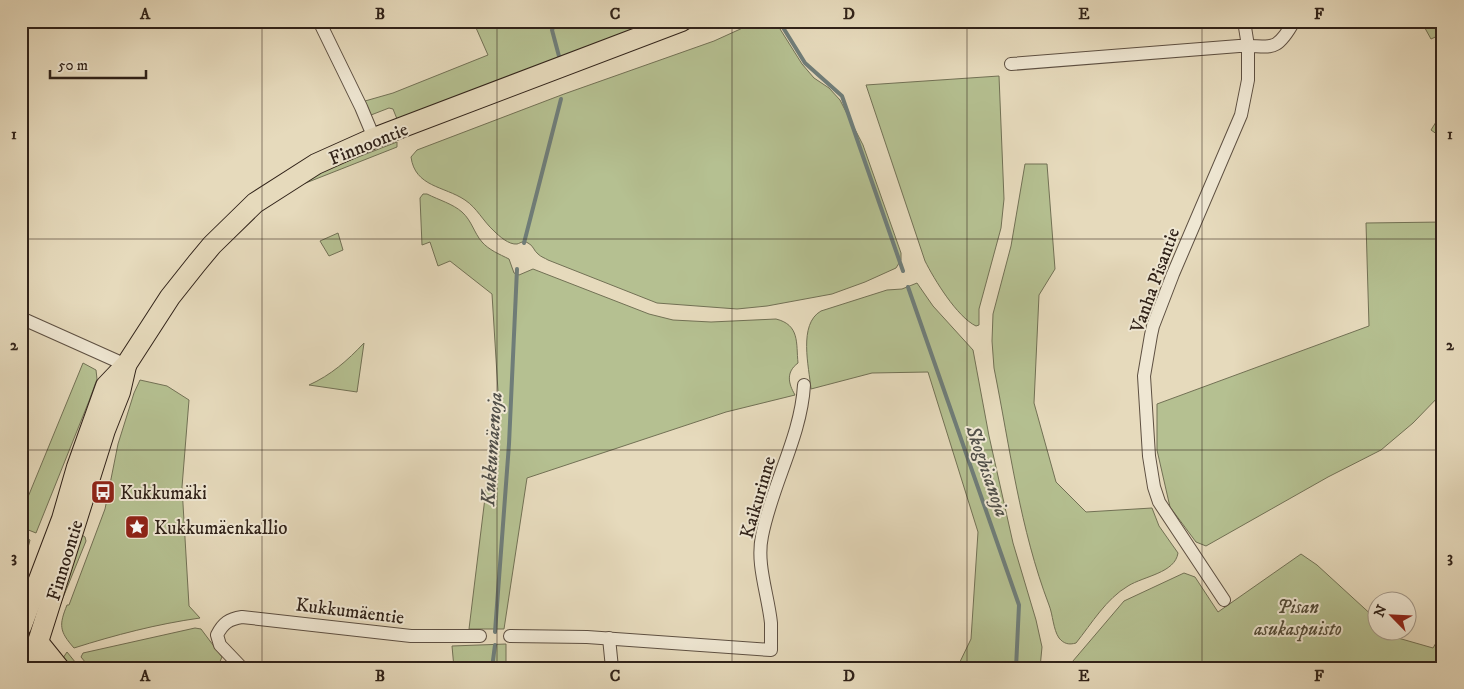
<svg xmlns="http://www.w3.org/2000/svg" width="1464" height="689" font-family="'IM FELL DW Pica',serif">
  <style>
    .green { fill: #b5c091; stroke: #727155 }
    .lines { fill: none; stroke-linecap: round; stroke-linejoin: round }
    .stream { stroke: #6f7d79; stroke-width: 4 }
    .minor-casing { stroke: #5e5042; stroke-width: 14 }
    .primary-casing { stroke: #302219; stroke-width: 22 }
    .minor { stroke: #efe7d3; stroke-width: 12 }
    .primary { stroke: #e6dabc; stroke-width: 20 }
    .grid { fill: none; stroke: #302219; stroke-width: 1; stroke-opacity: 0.55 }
    .labels { text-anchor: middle; stroke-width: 4; stroke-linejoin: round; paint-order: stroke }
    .street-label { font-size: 19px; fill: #302219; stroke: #efe7d3 }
    .poi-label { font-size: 19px; fill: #302219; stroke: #efe7d3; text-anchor: start }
    .park-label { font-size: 19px; font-style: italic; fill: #514a37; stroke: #efe7d3 }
    .water-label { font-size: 20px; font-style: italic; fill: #504f49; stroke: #efe7d3 }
    .neatline { fill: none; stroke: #302219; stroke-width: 2 }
    .grid-label { font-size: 16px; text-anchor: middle; font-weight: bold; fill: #302219 }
  </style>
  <rect width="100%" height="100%" fill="#e6dabc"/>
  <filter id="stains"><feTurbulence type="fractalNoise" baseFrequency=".004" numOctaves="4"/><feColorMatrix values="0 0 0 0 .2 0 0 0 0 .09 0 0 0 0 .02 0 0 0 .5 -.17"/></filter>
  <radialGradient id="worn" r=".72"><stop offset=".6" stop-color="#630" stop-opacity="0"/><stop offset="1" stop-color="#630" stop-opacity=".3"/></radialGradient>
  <g class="green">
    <polygon points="473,21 666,21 397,119 393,109 389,108 371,115 365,101 393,93 488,55"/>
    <path d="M758,21H775L802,64L814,78L829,88L840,100L863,145L901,253V260L896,268L865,282L832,294L767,306L737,309L657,303L548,260C545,258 541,257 538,254C534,251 533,245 528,243C523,240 521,243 517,244C509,245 499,236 494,231C483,221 477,208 465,200C444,186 415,187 411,157L417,150L564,94L714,41Z"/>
    <polygon points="1421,21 1441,21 1442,34 1431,39"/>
    <path d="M999,76L1004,199L1001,228L979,309V325L976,326C957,317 934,279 925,261L866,85Z"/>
    <polygon points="1443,119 1443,138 1440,139 1438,135 1431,130 1436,122"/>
    <polygon points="397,142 397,147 293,188 309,176"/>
    <path d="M1025,164H1047L1055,269L1039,295L1034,403L1056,482L1086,512L1152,508L1159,526L1178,553C1175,573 1144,576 1128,586C1106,599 1092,623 1076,643C1069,645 1064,644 1059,638C1053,629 1053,615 1049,605C1020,529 1010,448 994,368L992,341L993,314L1011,246Z"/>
    <path d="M423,194H427C439,200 453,204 462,212C472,221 474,233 482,242C489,250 499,254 509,259L514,273L519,275L533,269L649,314L673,320L711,322L776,319C800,325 796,343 798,363C786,372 788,383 795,395L726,412L527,478L504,629H469L498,391L492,294L450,261L438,266L430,242L422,245L420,198Z"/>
    <polygon points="1443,222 1443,392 1413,423 1381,450 1328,477 1206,546 1196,542 1170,507 1157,450 1157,404 1369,326 1366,223"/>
    <polygon points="338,233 343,250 329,256 320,241"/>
    <path d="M917,283L933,306L973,350L989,436L1013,543L1036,620L1042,647L1040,668H957L971,639L978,532L928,372L872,373L811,389C809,367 798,324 821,311L887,290L902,289Z"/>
    <path d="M364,343L357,392L309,385C331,375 347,361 364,343Z"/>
    <polygon points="83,363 96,370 97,379 89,401 36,533 21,527 21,514"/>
    <path d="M140,380L167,386L189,400L182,487L189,606L200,618C157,624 115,635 74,648C59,631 59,625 67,605H69L105,509L118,444L134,393Z"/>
    <polygon points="21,535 30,540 25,559 21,568"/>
    <polygon points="82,535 85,537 86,541 60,605 67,565"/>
    <polygon points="1301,554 1317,565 1376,619 1376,632 1391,632 1398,638 1433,648 1443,631 1443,668 1067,668 1124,601 1184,573 1195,577 1218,612"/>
    <polygon points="195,628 201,629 222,657 217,668 90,668 81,657 83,653"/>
    <polygon points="506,644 506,668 454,668 452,646"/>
    <polygon points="67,652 80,668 66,668 61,661"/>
  </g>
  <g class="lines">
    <g class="stream">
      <polyline points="556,21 552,30 560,60"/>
      <polyline points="779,21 805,63 842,96 903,271"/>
      <polyline points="524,243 561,99"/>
      <polyline points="908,287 1019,605 1016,668"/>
      <polyline points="495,632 509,444 517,269"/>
      <polyline points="492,668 495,645"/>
    </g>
    <defs>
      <g id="minor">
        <polyline points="319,21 361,107 374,138"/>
        <path d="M1011,64L1239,46C1271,45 1275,55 1294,21"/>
        <polyline points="21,318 126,365"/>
        <polyline points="1224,600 1159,502 1154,487 1149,456 1144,376 1151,335 1153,326 1173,274 1241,115 1248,80 1248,46 1244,21"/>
        <path d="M510,636L587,637L771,650C771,641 771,632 771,623C768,594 756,564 762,536C772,484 801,437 804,385"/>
        <polyline points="609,638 612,668"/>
        <path d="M242,668L220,645L217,635C223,623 229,619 242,617L411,636H480"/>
      </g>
      <g id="primary">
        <polyline points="21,627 62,519 77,467 106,386 126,365 170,297 197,263 212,245 255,203 316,164 374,138 682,21"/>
        <polyline points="38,642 59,668"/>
        <polyline points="27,668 38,642 105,430 120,392 126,366"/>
      </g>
    </defs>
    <use href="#minor" class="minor-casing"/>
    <use href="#primary" class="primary-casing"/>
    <use href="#minor" class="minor"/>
    <use href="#primary" class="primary"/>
  </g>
  <path class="grid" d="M262,21V668M497,21V668M732,21V668M967,21V668M1202,21V668M21,239H1443M21,450H1443"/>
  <defs>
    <symbol id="bus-square" viewBox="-11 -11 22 22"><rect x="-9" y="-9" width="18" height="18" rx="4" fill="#8f2418" stroke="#efe7d3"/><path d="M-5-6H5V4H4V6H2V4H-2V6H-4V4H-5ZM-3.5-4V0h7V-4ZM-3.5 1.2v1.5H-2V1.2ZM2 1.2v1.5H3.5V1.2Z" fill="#fff"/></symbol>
    <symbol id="sight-square" viewBox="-11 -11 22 22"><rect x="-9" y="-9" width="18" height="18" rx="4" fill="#8f2418" stroke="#efe7d3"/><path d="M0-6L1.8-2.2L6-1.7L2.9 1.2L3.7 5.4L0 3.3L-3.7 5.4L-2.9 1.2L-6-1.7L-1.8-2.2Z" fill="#fff"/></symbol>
  </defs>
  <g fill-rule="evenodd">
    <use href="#bus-square" x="89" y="478" width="28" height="28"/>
    <use href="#sight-square" x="123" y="513" width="28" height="28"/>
  </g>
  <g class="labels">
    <g class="street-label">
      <text transform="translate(368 143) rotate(-22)" y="7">Finnoontie</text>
      <text transform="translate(1154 280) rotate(-70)" y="7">Vanha Pisantie</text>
      <text transform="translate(757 497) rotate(-74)" y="7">Kaikurinne</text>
      <text transform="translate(64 560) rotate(-73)" y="7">Finnoontie</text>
      <text transform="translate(350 610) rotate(7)" y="7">Kukkumäentie</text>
    </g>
    <g class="poi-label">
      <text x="120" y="499">Kukkumäki</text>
      <text x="154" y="534">Kukkumäenkallio</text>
    </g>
    <g class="park-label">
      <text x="1298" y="613">Pisan<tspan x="1298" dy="22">asukaspuisto</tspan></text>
    </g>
    <g class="water-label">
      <text transform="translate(491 449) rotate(-86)" y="7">Kukkumäenoja</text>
      <text transform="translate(988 471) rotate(71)" y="7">Skogbisanoja</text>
    </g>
  </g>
  <rect width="1464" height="689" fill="none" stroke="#e6dabc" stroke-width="55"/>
  <g transform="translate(1392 616) rotate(294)"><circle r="24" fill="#efe7d3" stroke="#a39889"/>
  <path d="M0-4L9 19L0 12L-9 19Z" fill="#8f2418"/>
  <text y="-8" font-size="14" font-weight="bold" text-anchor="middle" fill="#302219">N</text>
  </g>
  <path d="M50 70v8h96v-8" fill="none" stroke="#302219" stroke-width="2.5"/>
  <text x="58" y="70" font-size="15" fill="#302219" stroke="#efe7d3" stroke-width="4" paint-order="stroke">50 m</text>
  <rect x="28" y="28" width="1408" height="634" class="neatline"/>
  <g class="grid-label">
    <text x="145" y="19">A</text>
    <text x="380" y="19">B</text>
    <text x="615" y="19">C</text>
    <text x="849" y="19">D</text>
    <text x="1084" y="19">E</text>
    <text x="1319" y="19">F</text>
    <text x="14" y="139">1</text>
    <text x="1450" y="139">1</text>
    <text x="14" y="350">2</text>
    <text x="1450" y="350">2</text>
    <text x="14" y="562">3</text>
    <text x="1450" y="562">3</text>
    <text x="145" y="681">A</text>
    <text x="380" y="681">B</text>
    <text x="615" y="681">C</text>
    <text x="849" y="681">D</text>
    <text x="1084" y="681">E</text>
    <text x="1319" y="681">F</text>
  </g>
  <rect width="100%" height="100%" filter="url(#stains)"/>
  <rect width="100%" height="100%" fill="url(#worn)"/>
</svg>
